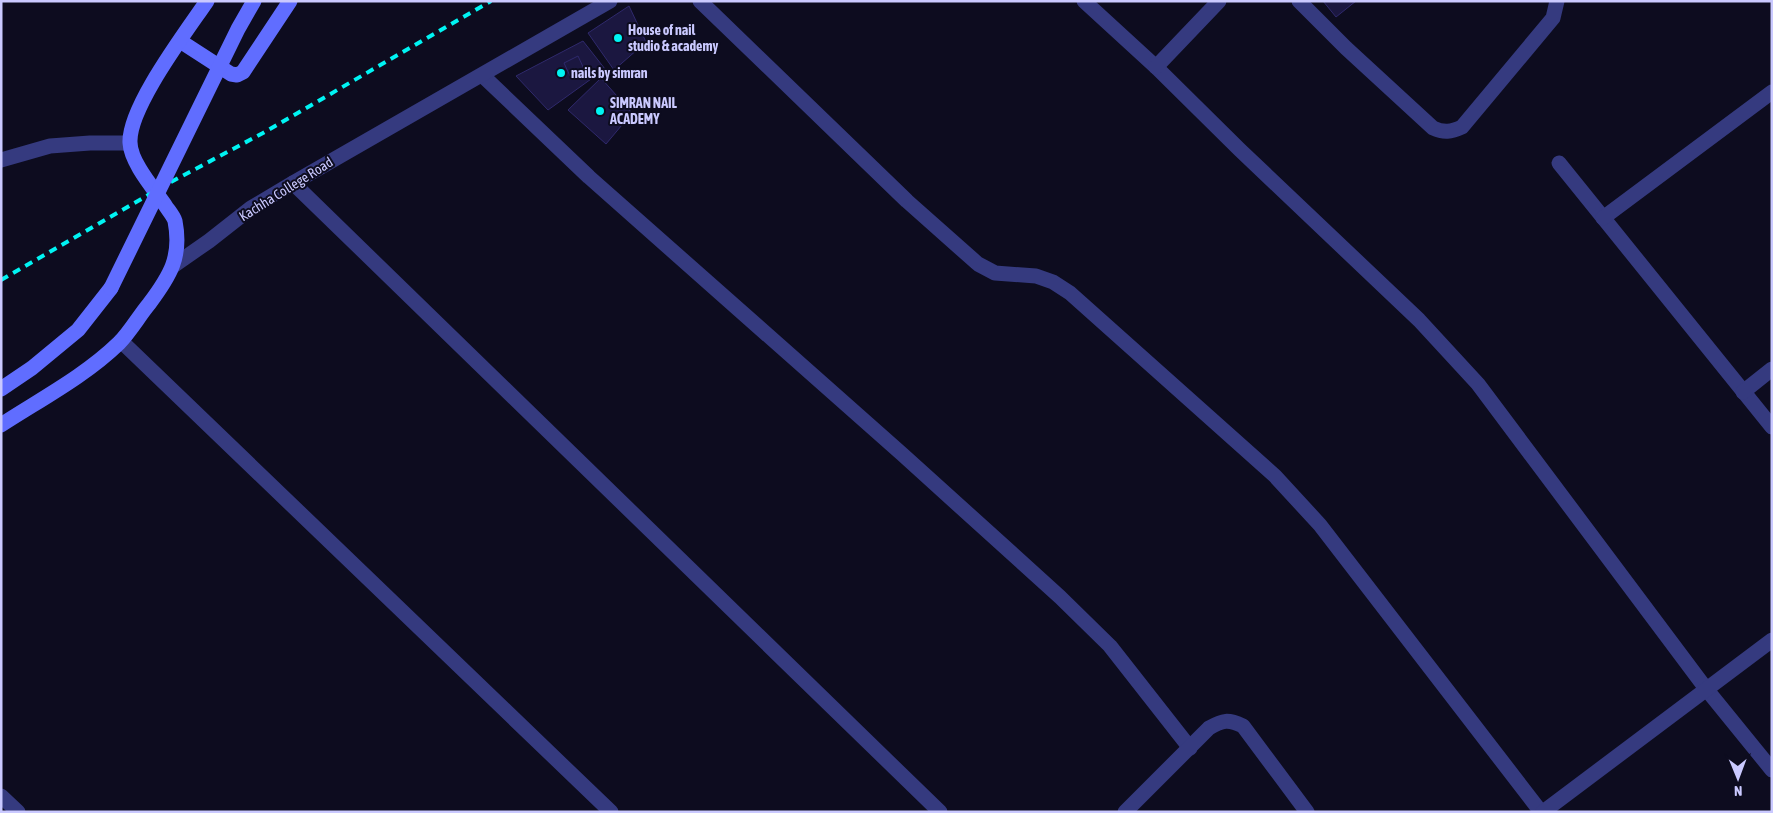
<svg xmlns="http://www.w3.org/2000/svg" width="1773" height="813" font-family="'Asap Condensed',sans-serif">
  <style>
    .building { fill: #1b1740; stroke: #2f296c }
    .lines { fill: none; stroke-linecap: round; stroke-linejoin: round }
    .street { stroke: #353a7f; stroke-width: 15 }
    .secondary { stroke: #606dff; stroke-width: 15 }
    .rail { stroke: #00f4f3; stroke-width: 4; stroke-dasharray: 8 6; stroke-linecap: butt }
    .secondary-bridge { stroke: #606dff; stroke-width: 15 }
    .poi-dot { fill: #00f4f3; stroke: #0d0c1f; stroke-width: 2 }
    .labels { text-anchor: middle; stroke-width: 4; stroke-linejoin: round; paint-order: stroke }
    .poi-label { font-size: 14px; font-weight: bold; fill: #cac9ff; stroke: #0d0c1f; text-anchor: start }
    .street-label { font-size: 14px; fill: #cac9ff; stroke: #0d0c1f }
  </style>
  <rect width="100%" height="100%" fill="#0d0c1f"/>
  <g class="building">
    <polygon points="1323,1 1356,1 1336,17"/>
    <polygon points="629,6 646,42 614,70 588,33"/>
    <polygon points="583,41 605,69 548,110 516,76"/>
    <polygon points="578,56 584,69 570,76 564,63"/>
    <polygon points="601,78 632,113 606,144 568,110"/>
  </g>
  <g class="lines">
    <g class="street">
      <polyline points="700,1 907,201 978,264 995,273 1036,276 1053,282 1070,293 1275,476 1320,525 1541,812"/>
      <polyline points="1084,1 1156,67 1240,150 1419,320 1478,384 1707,690 1772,770"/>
      <path d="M1299,1L1346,48L1433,128C1444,133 1451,132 1462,127L1553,18L1557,1"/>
      <polyline points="1156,67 1219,1"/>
      <polyline points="483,76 589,177 902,454 1060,597 1110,646 1190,748"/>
      <polyline points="1,160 50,146 90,143 130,143"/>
      <polyline points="1559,163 1772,427"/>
      <polyline points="293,183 940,812"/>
      <polyline points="1603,218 1772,92"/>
      <polyline points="173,266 209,241 251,208 293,183 610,1"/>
      <polyline points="121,341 611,812"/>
      <polyline points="1743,392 1772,369"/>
      <polyline points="1,796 18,812"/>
      <path d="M1125,812L1209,728C1223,720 1228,719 1243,726L1307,812"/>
      <polyline points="1543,812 1772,640"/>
    </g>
    <g class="secondary">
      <polyline points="180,41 231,74 237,75 243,72 290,1"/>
      <polyline points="1,389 32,368 78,330 111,288"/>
      <path d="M1,425C41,399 85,376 119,343C130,332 139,316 149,304C170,276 182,257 175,221C173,215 168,210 165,205C154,189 131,163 130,143C128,108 186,32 207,1"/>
    </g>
    <polyline class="rail" points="1,280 171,182 263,133 491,1"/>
    <polyline class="secondary-bridge" points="111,288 238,29 254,1"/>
  </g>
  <g class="poi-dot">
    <circle cx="618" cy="38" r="5"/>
    <circle cx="561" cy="73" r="5"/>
    <circle cx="600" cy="111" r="5"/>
  </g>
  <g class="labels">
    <g class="poi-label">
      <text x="628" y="35">House of nail<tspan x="628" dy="16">studio &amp; academy</tspan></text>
      <text x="571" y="78">nails by simran</text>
      <text x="610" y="108">SIMRAN NAIL<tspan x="610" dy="16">ACADEMY</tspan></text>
    </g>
    <g class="street-label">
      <text transform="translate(286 189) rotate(-32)" y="5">Kachha College Road</text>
    </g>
  </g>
  <rect width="1773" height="813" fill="none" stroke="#cac9ff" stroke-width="5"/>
  <g transform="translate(1738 778) rotate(179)" stroke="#0d0c1f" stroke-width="4" paint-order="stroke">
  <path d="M0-4L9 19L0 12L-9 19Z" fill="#cac9ff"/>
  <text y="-8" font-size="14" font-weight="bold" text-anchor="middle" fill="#cac9ff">N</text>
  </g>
</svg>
